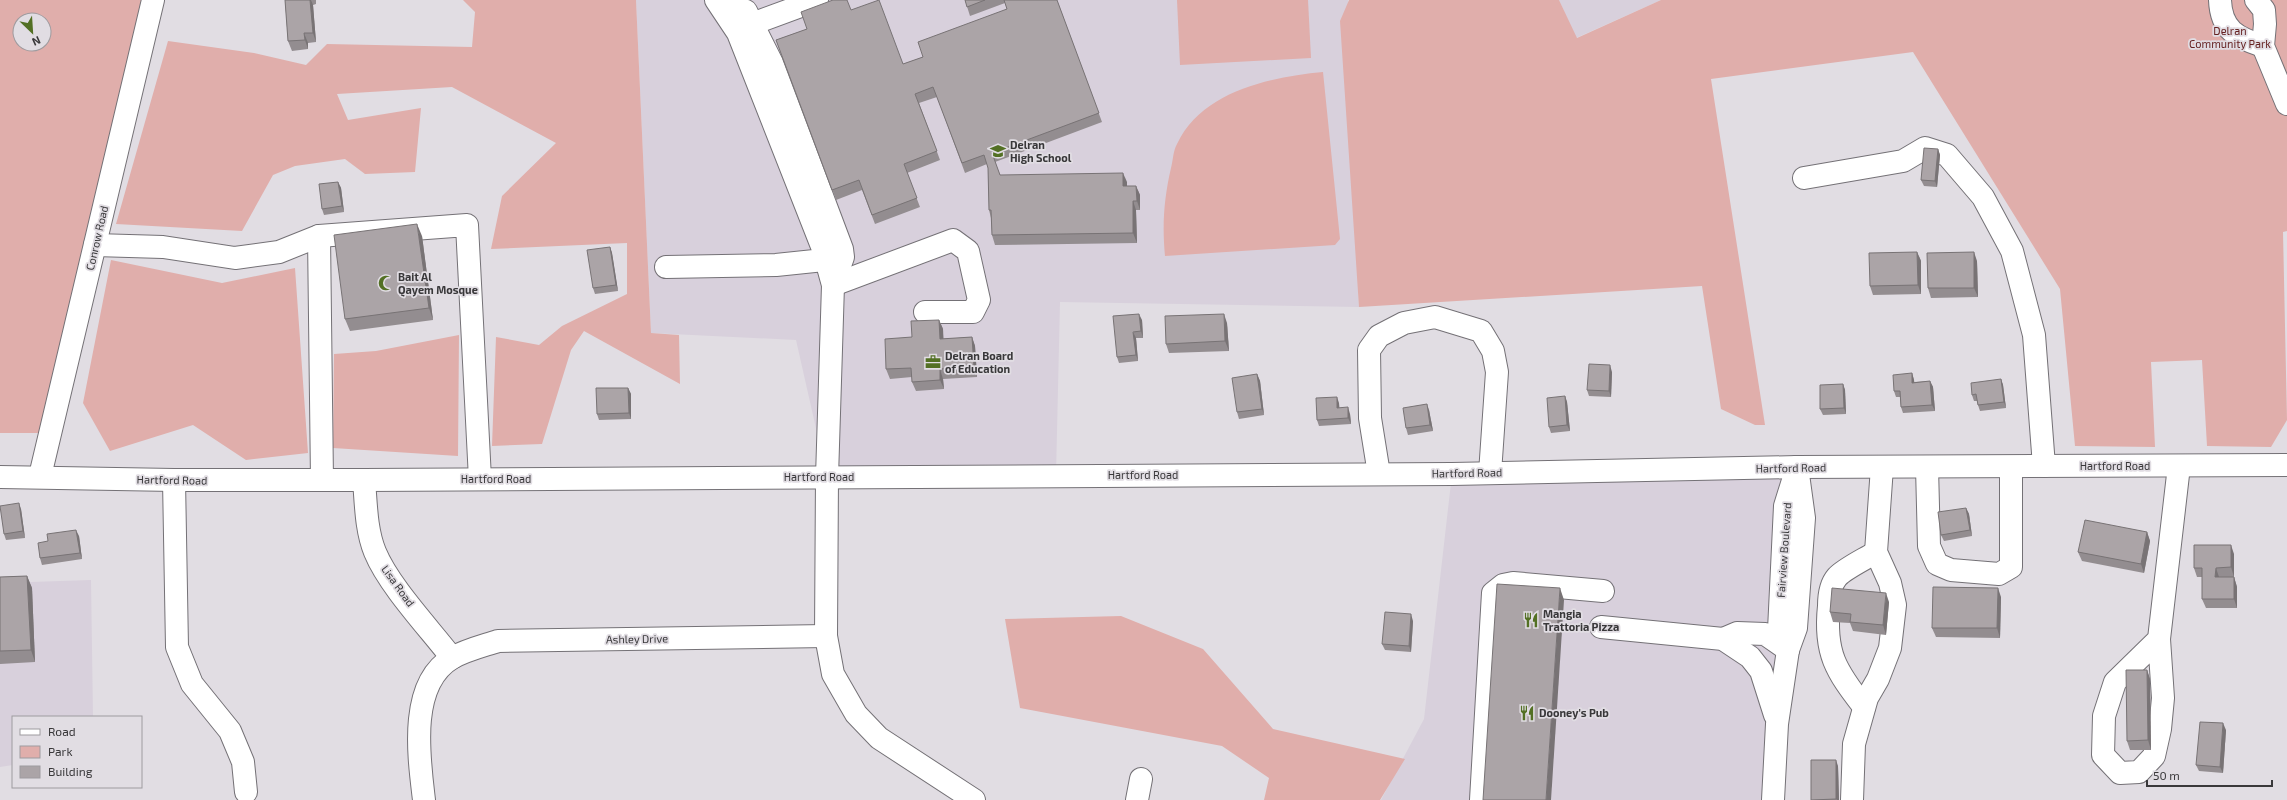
<svg xmlns="http://www.w3.org/2000/svg" width="2287" height="800" font-family="'Exo 2',sans-serif">
  <style>
    .built { fill: #d8d0dc }
    .green { fill: #e0aeab; fill-rule: evenodd }
    .lines { fill: none; stroke-linecap: round; stroke-linejoin: round }
    .minor-casing { stroke: #747176; stroke-width: 24 }
    .major-casing { stroke: #747176; stroke-width: 24 }
    .minor { stroke: #fff; stroke-width: 22 }
    .major { stroke: #fff; stroke-width: 22 }
    .wall { fill: #938d90 }
    .shaded-wall { fill: #787375 }
    .building { fill: #aba4a7; stroke: #787375 }
    .labels { text-anchor: middle; stroke-width: 3.5; stroke-linejoin: round; paint-order: stroke }
    .park-label { font-size: 11px; fill: #652121; stroke: #e1dde3 }
    .poi-label { font-size: 11px; font-weight: bold; fill: #39383a; stroke: #e1dde3; text-anchor: start }
    .street-label { font-size: 11px; fill: #39383a; stroke: #e1dde3 }
  </style>
  <rect width="100%" height="100%" fill="#e1dde3"/>
  <g class="built">
    <polygon points="636,0 1348,0 1359,307 1060,302 1056,475 827,477 796,340 651,333"/>
    <polygon points="1559,0 1661,0 1576,38"/>
    <polygon points="1797,467 1773,800 1381,800 1424,719 1452,474"/>
    <polygon points="91,580 93,717 13,717 13,765 0,767 0,583"/>
  </g>
  <g class="green">
    <path d="M0,0H141L50,433H0ZM20,20H44V44H20Z"/>
    <polygon points="463,0 636,0 651,333 679,335 680,384 584,331 571,350 542,444 492,446 496,337 539,345 562,326 627,294 627,243 491,249 502,196 556,143 452,87 337,94 348,120 421,108 415,172 365,174 345,159 295,166 273,175 242,231 116,224 168,41 254,53 306,65 327,44 472,47 475,12"/>
    <polygon points="1177,0 1308,0 1311,58 1180,65"/>
    <polygon points="1349,0 1559,0 1577,38 1661,0 2287,0 2287,231 2283,232 2287,420 2271,447 2207,446 2202,360 2151,362 2155,447 2075,446 2060,289 1913,52 1711,79 1765,425 1755,425 1721,409 1702,286 1359,307 1340,21"/>
    <path d="M1323,72L1340,239L1335,245L1165,256C1162,225 1164,198 1171,168C1173,161 1173,151 1177,144C1202,91 1270,77 1323,72Z"/>
    <polygon points="111,260 222,283 295,268 308,453 246,460 193,425 110,451 83,403"/>
    <polygon points="459,335 458,456 333,448 334,354 376,351"/>
    <polygon points="1121,616 1203,649 1273,729 1405,759 1380,800 1264,800 1269,778 1222,746 1020,708 1005,619"/>
  </g>
  <g class="lines">
    <defs>
      <g id="minor">
        <polyline points="716,0 738,33 823,249 833,285"/>
        <polyline points="719,0 746,11 772,63 842,249 843,257 833,285 827,477 826,636 833,674 856,714 879,738 974,800"/>
        <path d="M2220,0C2221,30 2237,38 2263,46"/>
        <polyline points="2256,0 2264,10 2265,24 2263,46 2287,104"/>
        <polyline points="752,24 817,0"/>
        <polyline points="1804,178 1903,161 1925,148 1947,155 1983,197 2012,251 2034,335 2044,466"/>
        <polyline points="319,236 322,480"/>
        <polyline points="95,245 163,247 235,258 279,252 319,236 467,225 480,479"/>
        <polyline points="666,267 776,265 824,260"/>
        <polyline points="833,285 953,240 968,251 979,300 973,312 925,312"/>
        <polyline points="1797,467 2287,465"/>
        <polyline points="1927,467 1929,546 1937,564 1951,570 1999,574 2011,567 2011,467"/>
        <polyline points="1379,474 1370,418 1369,350 1379,336 1404,323 1435,317 1481,331 1493,351 1497,372 1490,473"/>
        <polyline points="40,476 153,0"/>
        <polyline points="174,480 177,647 192,684 230,731 243,762 246,792"/>
        <path d="M364,480C366,504 366,530 375,552C389,586 429,628 452,658"/>
        <polyline points="1601,627 1723,639 1750,657 1761,671 1775,715"/>
        <polyline points="1723,639 1737,633 1765,634 1788,650"/>
        <polyline points="2159,639 2163,698 2160,729 2154,756 2139,772 2120,773 2103,755 2104,716 2115,682 2159,639 2179,466"/>
        <polyline points="1788,650 1779,630 1785,506 1795,474"/>
        <path d="M1864,707C1836,671 1824,653 1829,606C1829,597 1830,585 1837,577C1844,569 1865,559 1876,552"/>
        <path d="M424,800C419,758 408,684 452,658C466,650 483,646 498,641L826,636"/>
        <polyline points="1137,800 1141,779"/>
        <polyline points="1481,800 1493,593 1503,585 1513,583 1603,591"/>
        <polyline points="1773,800 1777,724 1788,650 1796,628 1804,518 1797,467"/>
        <polyline points="1852,800 1854,744 1867,698 1878,679 1890,648 1895,605 1890,583 1876,552 1882,467"/>
      </g>
      <polyline id="major" points="0,477 174,480 364,480 1452,474 1797,467"/>
    </defs>
    <use href="#minor" class="minor-casing"/>
    <use href="#major" class="major-casing"/>
    <use href="#minor" class="minor"/>
    <use href="#major" class="major"/>
  </g>
  <g class="wall">
    <polygon points="285,0 316,0 316,4 313,5 316,42 308,43 308,49 292,51 288,41"/>
    <polygon points="965,0 1057,0 1102,122 995,162 1000,175 1127,182 1127,186 1136,186 1140,195 1140,210 1136,210 1137,243 995,245 992,235 991,218 989,210 988,168 987,164 965,173 937,97 919,103 940,160 907,173 920,207 875,224 862,190 836,200 776,40 807,29 851,10 903,64 923,57 1007,9 1005,3 970,16"/>
    <polygon points="1938,149 1940,155 1937,187 1924,186 1921,180"/>
    <polygon points="338,182 341,188 344,212 324,215 322,209"/>
    <polygon points="422,236 433,320 350,331 345,319"/>
    <polygon points="610,247 612,253 618,291 595,294 593,288"/>
    <polygon points="1917,252 1921,261 1921,294 1873,295 1870,286"/>
    <polygon points="1977,261 1978,297 1931,298 1928,288"/>
    <polygon points="939,320 943,329 943,339 972,337 975,346 977,377 943,379 944,389 916,391 912,382 912,377 890,379 886,369 912,337"/>
    <polygon points="1142,320 1143,338 1136,338 1138,361 1119,363 1117,357"/>
    <polygon points="1227,323 1229,351 1169,353 1166,344"/>
    <polygon points="1612,372 1611,397 1589,396 1587,390"/>
    <polygon points="1912,373 1914,380 1914,382 1930,381 1933,387 1935,411 1903,413 1901,407 1900,397 1896,397 1894,391"/>
    <polygon points="1257,374 1260,381 1264,415 1239,419 1237,412"/>
    <polygon points="2001,379 2003,385 2006,408 1980,411 1978,405 1977,401 1974,401 1972,395"/>
    <polygon points="1843,384 1845,390 1846,414 1823,415 1820,409"/>
    <polygon points="628,388 631,394 631,419 599,420 597,414"/>
    <polygon points="1565,396 1567,402 1570,431 1551,433 1549,427"/>
    <polygon points="1339,403 1339,408 1350,414 1351,424 1319,426 1317,420"/>
    <polygon points="1429,410 1433,431 1408,435 1406,428"/>
    <polygon points="1966,508 1969,514 1972,536 1944,541 1941,535"/>
    <polygon points="21,509 25,538 6,540 4,534"/>
    <polygon points="2147,532 2150,541 2144,573 2082,561 2078,552"/>
    <polygon points="79,536 82,559 42,565 40,558 48,541"/>
    <polygon points="2234,554 2234,577 2219,577 2234,577 2237,587 2237,608 2206,608 2202,599 2202,577 2197,577 2194,568"/>
    <polygon points="27,576 32,588 35,662 0,664 0,577"/>
    <polygon points="2001,597 2000,638 1936,637 1932,628"/>
    <polygon points="1889,602 1886,635 1853,631 1850,623 1833,622 1830,612"/>
    <polygon points="1413,621 1411,652 1385,650 1382,644"/>
    <polygon points="2147,670 2150,679 2151,750 2130,750 2127,741"/>
    <polygon points="2226,730 2223,773 2199,771 2196,765"/>
    <polygon points="1811,760 1838,766 1839,800 1811,800"/>
  </g>
  <g class="shaded-wall">
    <polygon points="310,0 311,0 313,5 316,42 313,33"/>
    <polygon points="304,33 308,43 308,49 305,40"/>
    <polygon points="1938,149 1940,155 1937,187 1935,181"/>
    <polygon points="1123,173 1127,182 1127,195 1123,186"/>
    <polygon points="338,182 341,188 344,212 342,206"/>
    <polygon points="1136,186 1140,195 1140,210 1137,201"/>
    <polygon points="1133,201 1136,210 1137,243 1133,233"/>
    <polygon points="417,224 422,236 433,320 429,308"/>
    <polygon points="610,247 612,253 618,291 616,285"/>
    <polygon points="1917,252 1921,261 1921,294 1918,285"/>
    <polygon points="1974,252 1977,261 1978,297 1974,288"/>
    <polygon points="1139,314 1142,320 1143,338 1141,331"/>
    <polygon points="1224,314 1227,323 1229,351 1225,341"/>
    <polygon points="939,320 943,329 944,348 940,339"/>
    <polygon points="1133,332 1136,338 1138,361 1136,355"/>
    <polygon points="972,337 975,346 977,377 974,367"/>
    <polygon points="1610,365 1612,372 1611,397 1609,391"/>
    <polygon points="940,369 943,379 944,389 940,380"/>
    <polygon points="1912,373 1914,380 1915,389 1912,383"/>
    <polygon points="1257,374 1260,381 1264,415 1262,409"/>
    <polygon points="2001,379 2003,385 2006,408 2004,402"/>
    <polygon points="1930,381 1933,387 1935,411 1932,405"/>
    <polygon points="1843,384 1845,390 1846,414 1844,408"/>
    <polygon points="628,388 631,394 631,419 629,413"/>
    <polygon points="1565,396 1567,402 1570,431 1567,425"/>
    <polygon points="1337,397 1339,403 1340,414 1337,408"/>
    <polygon points="1427,404 1429,410 1433,431 1430,425"/>
    <polygon points="1348,407 1350,414 1351,424 1348,418"/>
    <polygon points="19,503 21,509 25,538 23,531"/>
    <polygon points="1966,508 1969,514 1972,536 1970,530"/>
    <polygon points="76,530 79,536 82,559 80,553"/>
    <polygon points="2147,532 2150,541 2144,573 2141,564"/>
    <polygon points="2231,545 2234,554 2234,577 2231,567"/>
    <polygon points="2216,568 2219,577 2219,587 2215,577"/>
    <polygon points="27,576 32,588 35,662 31,650"/>
    <polygon points="2234,577 2237,587 2237,608 2234,599"/>
    <polygon points="1560,588 1564,600 1551,800 1546,800"/>
    <polygon points="1998,588 2001,597 2000,638 1997,628"/>
    <polygon points="1886,593 1889,602 1886,635 1883,625"/>
    <polygon points="1411,614 1413,621 1411,652 1409,646"/>
    <polygon points="2147,670 2150,679 2151,750 2148,740"/>
    <polygon points="2223,723 2226,730 2223,773 2220,767"/>
    <polygon points="1836,760 1838,766 1839,800 1837,800 1836,799"/>
  </g>
  <g class="building">
    <polygon points="285,0 310,0 313,33 304,33 305,40 288,41"/>
    <polygon points="833,0 847,0 851,10 879,0 903,64 923,57 918,42 1007,9 1004,0 1057,0 1099,113 992,153 1000,175 1123,173 1123,186 1136,186 1137,201 1133,201 1133,233 992,235 991,210 989,210 988,168 984,155 962,163 933,87 915,94 937,151 904,164 917,198 872,215 859,180 832,190 776,40 807,29 801,12"/>
    <polygon points="965,0 985,0 967,7"/>
    <polygon points="1924,148 1938,149 1935,181 1921,180"/>
    <polygon points="338,182 342,206 322,209 319,184"/>
    <polygon points="417,224 429,308 345,319 334,235"/>
    <polygon points="610,247 616,285 593,288 587,250"/>
    <polygon points="1917,252 1918,285 1870,286 1869,253"/>
    <polygon points="1974,252 1974,288 1928,288 1927,253"/>
    <polygon points="1139,314 1141,331 1133,332 1136,355 1117,357 1113,316"/>
    <polygon points="1224,314 1225,341 1166,344 1165,316"/>
    <polygon points="939,320 940,339 972,337 974,367 940,369 940,380 912,382 911,368 886,369 885,339 912,337 911,321"/>
    <polygon points="1589,364 1610,365 1609,391 1587,390"/>
    <polygon points="1912,373 1912,383 1930,381 1932,405 1901,407 1900,391 1894,391 1893,375"/>
    <polygon points="1257,374 1262,409 1237,412 1232,378"/>
    <polygon points="2001,379 2004,402 1978,405 1976,394 1972,395 1971,383"/>
    <polygon points="1843,384 1844,408 1820,409 1820,385"/>
    <polygon points="596,388 628,388 629,413 597,414"/>
    <polygon points="1565,396 1567,425 1549,427 1547,398"/>
    <polygon points="1337,397 1337,408 1348,407 1348,418 1317,420 1316,398"/>
    <polygon points="1427,404 1430,425 1406,428 1403,408"/>
    <polygon points="19,503 23,531 4,534 0,506"/>
    <polygon points="1966,508 1970,530 1941,535 1938,512"/>
    <polygon points="2085,520 2147,532 2141,564 2078,552"/>
    <polygon points="76,530 80,553 40,558 38,543 48,541 47,534"/>
    <polygon points="2194,545 2231,545 2231,567 2216,568 2215,577 2234,577 2234,599 2202,599 2202,568 2194,568"/>
    <polygon points="27,576 31,650 0,651 0,577"/>
    <polygon points="1497,584 1560,588 1546,800 1483,800"/>
    <polygon points="1933,587 1998,588 1997,628 1932,628"/>
    <polygon points="1832,588 1886,593 1883,625 1850,622 1851,614 1830,612"/>
    <polygon points="1385,612 1411,614 1409,646 1382,644"/>
    <polygon points="2126,670 2147,670 2148,740 2127,741"/>
    <polygon points="2200,722 2223,723 2220,767 2196,765"/>
    <polygon points="1811,760 1836,760 1836,799 1811,800"/>
  </g>
  <defs>
    <symbol id="school-bare" viewBox="-9 -9 18 18"><path d="M0-5L7-2L0 1L-7-2ZM-4 1L0 2.5L4 1V4Q0 6-4 4Z" fill="#537024" stroke="#e1dde3" stroke-width="2.5" paint-order="stroke"/></symbol>
    <symbol id="mosque-bare" viewBox="-9 -9 18 18"><path d="M3.5-4.9A6 6 0 1 0 3.5 4.9A5 5 0 1 1 3.5-4.9Z" fill="#537024" stroke="#e1dde3" stroke-width="2.5" paint-order="stroke"/></symbol>
    <symbol id="office-bare" viewBox="-9 -9 18 18"><path d="M-6-3h4V-5.5h4V-3h4V5H-6ZM-1-4.5V-3h2v-1.5ZM-6 0V1H6V0Z" fill="#537024" stroke="#e1dde3" stroke-width="2.5" paint-order="stroke"/></symbol>
    <symbol id="restaurant-bare" viewBox="-9 -9 18 18"><path d="M-5-6h1v4h1v-4h1v4h1v-4h1v5L-1.5 .5V6h-2V.5L-5-1ZM5-6V6H3V1.5H1.5Q1.5-4 5-6Z" fill="#537024" stroke="#e1dde3" stroke-width="2.5" paint-order="stroke"/></symbol>
  </defs>
  <g fill-rule="evenodd">
    <use href="#school-bare" x="987" y="140" width="22" height="22"/>
    <use href="#mosque-bare" x="375" y="272" width="22" height="22"/>
    <use href="#office-bare" x="922" y="351" width="22" height="22"/>
    <use href="#restaurant-bare" x="1520" y="609" width="22" height="22"/>
    <use href="#restaurant-bare" x="1516" y="702" width="22" height="22"/>
  </g>
  <g class="labels">
    <g class="park-label">
      <text x="2230" y="35">Delran<tspan x="2230" dy="13">Community Park</tspan></text>
    </g>
    <g class="poi-label">
      <text x="1010" y="149">Delran<tspan x="1010" dy="13">High School</tspan></text>
      <text x="398" y="281">Bait Al<tspan x="398" dy="13">Qayem Mosque</tspan></text>
      <text x="945" y="360">Delran Board<tspan x="945" dy="13">of Education</tspan></text>
      <text x="1543" y="618">Mangia<tspan x="1543" dy="13">Trattoria Pizza</tspan></text>
      <text x="1539" y="717">Dooney's Pub</text>
    </g>
    <g class="street-label">
      <text transform="translate(97 238) rotate(-77)" y="4">Conrow Road</text>
      <text x="2115" y="470">Hartford Road</text>
      <text transform="translate(1791 468) rotate(-1)" y="4">Hartford Road</text>
      <text transform="translate(1467 473) rotate(-1)" y="4">Hartford Road</text>
      <text x="1143" y="479">Hartford Road</text>
      <text x="819" y="481">Hartford Road</text>
      <text x="496" y="483">Hartford Road</text>
      <text transform="translate(172 480) rotate(1)" y="4">Hartford Road</text>
      <text transform="translate(1784 550) rotate(-86)" y="4">Fairview Boulevard</text>
      <text transform="translate(398 586) rotate(54)" y="4">Lisa Road</text>
      <text transform="translate(637 639) rotate(-1)" y="4">Ashley Drive</text>
    </g>
  </g>
  <rect x="12" y="716" width="130" height="72" fill="#e1dde3" stroke="#9e9b9f"/>
  <rect x="20" y="729" width="20" height="6" fill="#ffffff" stroke="#9e9b9f"/>
  <text x="48" y="736" font-size="12" fill="#39383a">Road</text>
  <rect x="20" y="746" width="20" height="12" fill="#e0aeab" stroke="#9e9b9f"/>
  <text x="48" y="756" font-size="12" fill="#39383a">Park</text>
  <rect x="20" y="766" width="20" height="12" fill="#aba4a7" stroke="#9e9b9f"/>
  <text x="48" y="776" font-size="12" fill="#39383a">Building</text>
  <g transform="translate(32 32) rotate(155)"><circle r="19" fill="#e1dde3" stroke="#9e9b9f"/>
  <path d="M0-3L7 15L0 10L-7 15Z" fill="#537024"/>
  <text y="-6" font-size="11" font-weight="bold" text-anchor="middle" fill="#39383a">N</text>
  </g>
  <path d="M2147 780v6h125v-6" fill="none" stroke="#39383a" stroke-width="2"/>
  <text x="2153" y="780" font-size="12" fill="#39383a" stroke="#e1dde3" stroke-width="3" paint-order="stroke">50 m</text>
</svg>
